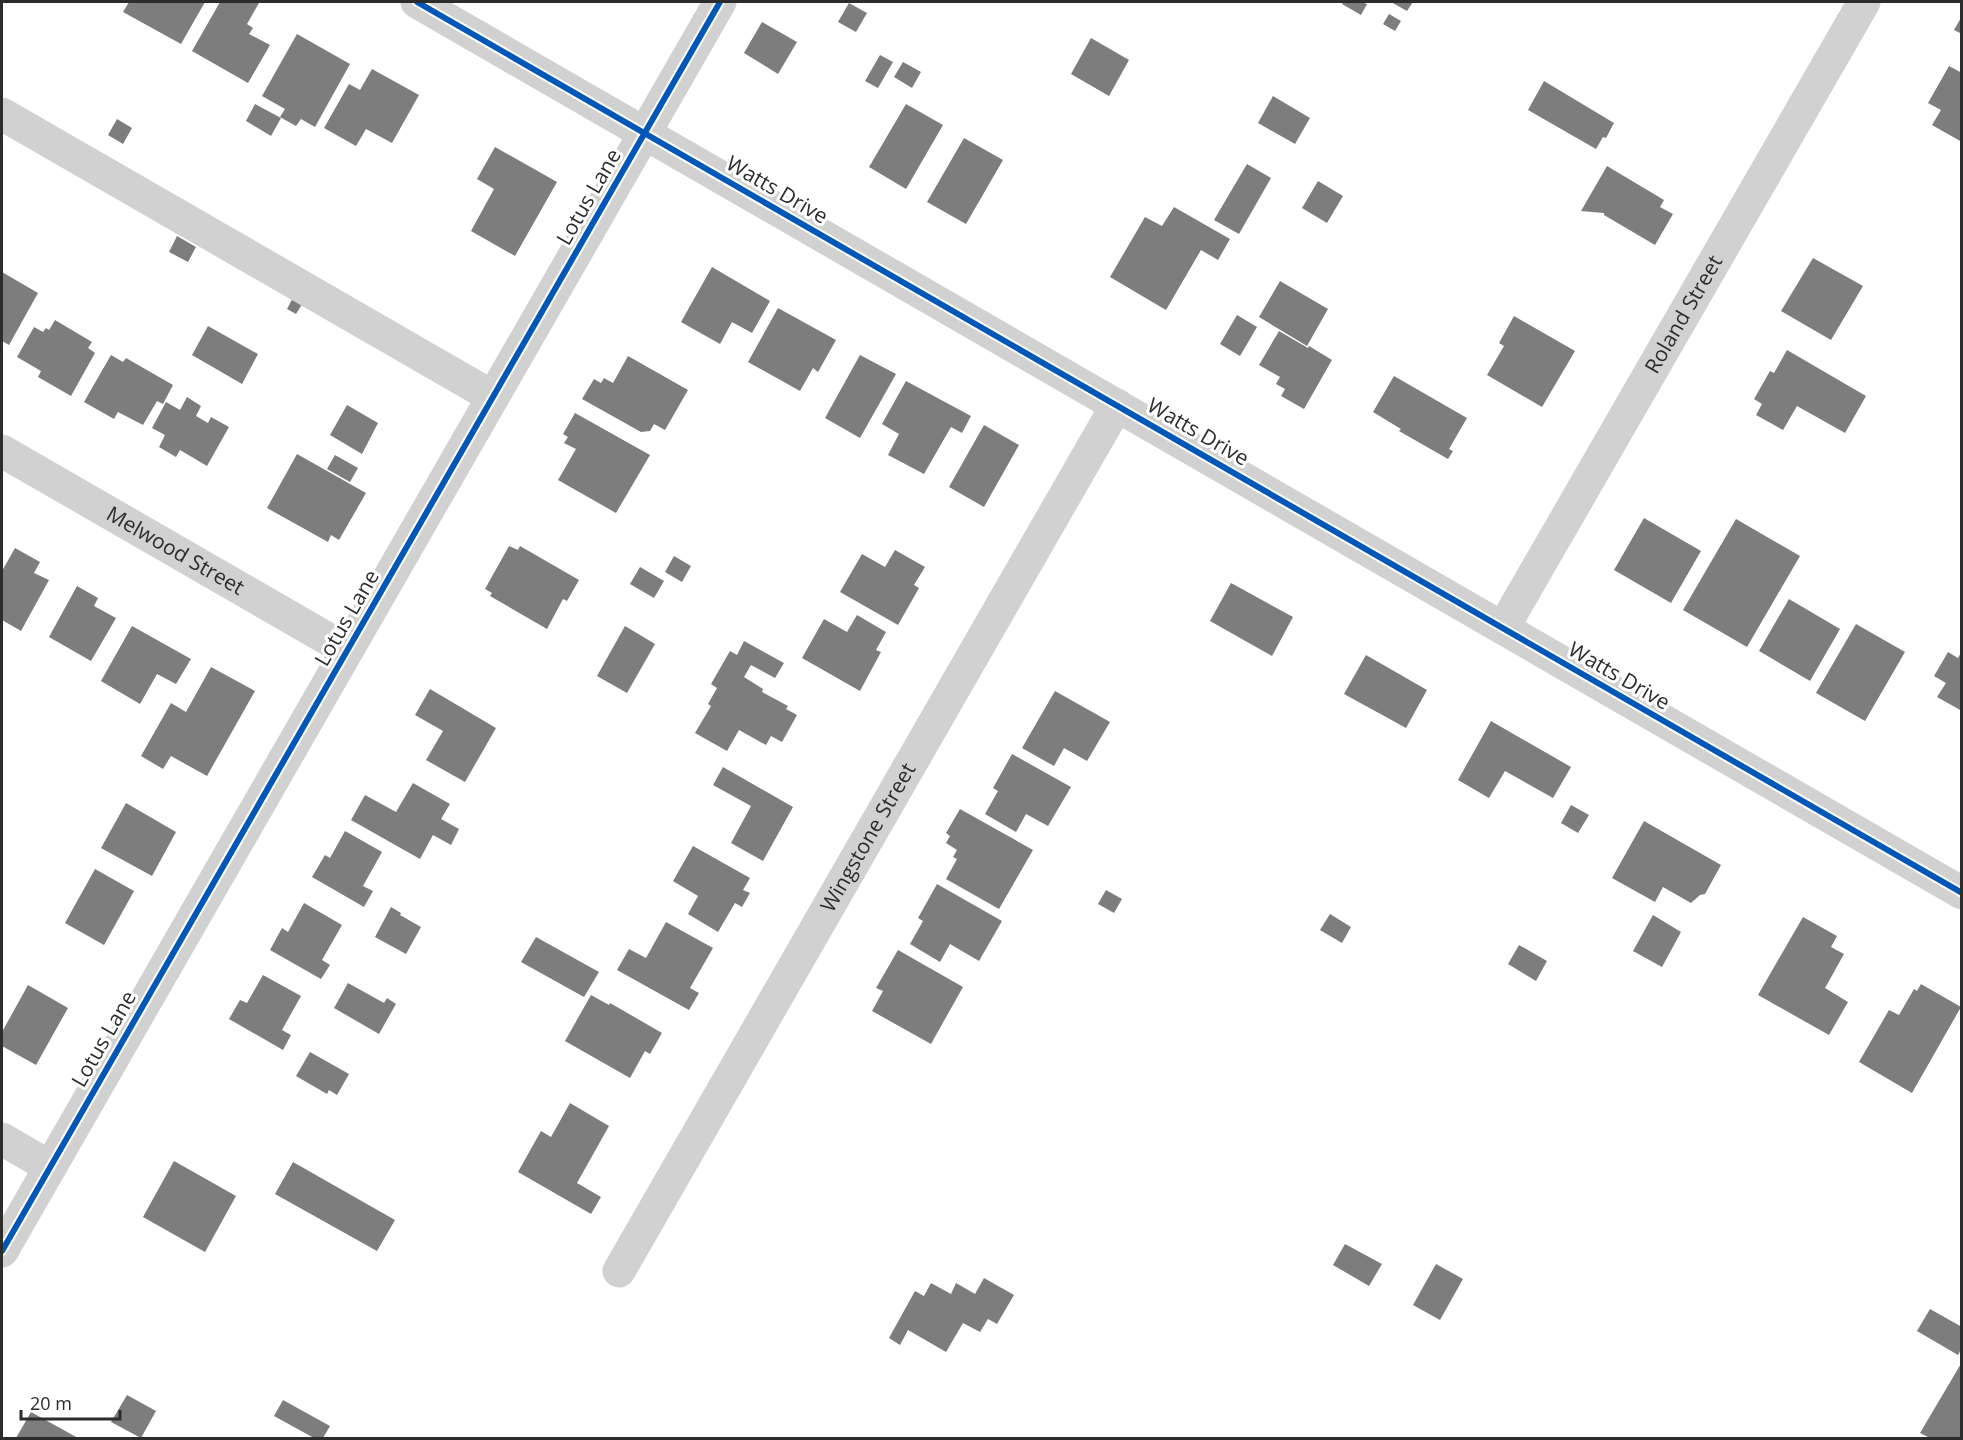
<svg xmlns="http://www.w3.org/2000/svg" width="1963" height="1440" font-family="'Open Sans',sans-serif">
  <style>
    .building { fill: #7d7d7d }
    .lines { fill: none; stroke-linecap: round; stroke-linejoin: round }
    .minor { stroke: #d1d1d1; stroke-width: 33 }
    .cycleway-casing { stroke: #fff; stroke-width: 10 }
    .cycleway { stroke: #0057b8; stroke-width: 6 }
    .labels { text-anchor: middle; stroke-width: 6; stroke-linejoin: round; paint-order: stroke }
    .street-label { font-size: 21px; fill: #2c2c2c; stroke: #fff }
  </style>
  <rect width="100%" height="100%" fill="#fff"/>
  <g class="building">
    <polygon points="129,2 205,2 181,44 123,12"/>
    <polygon points="220,2 259,3 247,24 253,28 249,34 270,45 248,83 192,51"/>
    <polygon points="1343,2 1362,2 1367,4 1361,15 1342,4"/>
    <polygon points="1391,2 1413,2 1407,11"/>
    <polygon points="849,3 867,13 856,32 838,22"/>
    <polygon points="1389,14 1401,21 1395,31 1383,24"/>
    <polygon points="1962,16 1962,34 1954,30"/>
    <polygon points="762,22 797,42 778,74 744,53"/>
    <polygon points="297,34 350,64 315,127 301,119 296,126 280,117 285,109 262,96"/>
    <polygon points="1091,38 1129,60 1109,96 1071,74"/>
    <polygon points="880,55 893,62 878,88 865,81"/>
    <polygon points="903,62 921,72 912,88 894,77"/>
    <polygon points="1949,66 1962,73 1962,142 1932,125 1941,110 1928,103"/>
    <polygon points="372,69 419,95 392,143 366,129 356,146 324,128 349,84 360,90"/>
    <polygon points="1544,81 1614,123 1606,138 1603,137 1596,149 1528,110"/>
    <polygon points="1273,96 1310,118 1295,144 1258,123"/>
    <polygon points="255,104 281,118 271,136 246,121"/>
    <polygon points="906,104 943,125 906,189 869,167"/>
    <polygon points="117,119 132,128 123,144 108,135"/>
    <polygon points="964,138 1003,160 966,224 927,202"/>
    <polygon points="495,147 557,182 515,256 471,231 494,189 477,179"/>
    <polygon points="1247,164 1271,178 1239,234 1214,220"/>
    <polygon points="1607,166 1664,200 1660,207 1673,214 1655,245 1604,215 1604,213 1581,211"/>
    <polygon points="1318,181 1343,196 1327,223 1302,208"/>
    <polygon points="1174,207 1230,239 1218,260 1201,250 1166,310 1110,277 1145,217 1162,226"/>
    <polygon points="177,236 196,247 188,262 169,252"/>
    <polygon points="1813,258 1863,286 1831,340 1781,311"/>
    <polygon points="712,267 770,301 752,333 732,322 720,344 681,322"/>
    <polygon points="2,272 38,293 9,345 2,341"/>
    <polygon points="1280,281 1328,309 1307,346 1259,317"/>
    <polygon points="296,292 306,298 296,314 287,309"/>
    <polygon points="778,308 836,340 818,372 813,368 800,391 748,362"/>
    <polygon points="1237,315 1257,327 1240,356 1220,344"/>
    <polygon points="1514,316 1575,351 1542,407 1487,375 1504,346 1499,343"/>
    <polygon points="55,320 92,342 88,348 95,353 71,396 38,377 41,371 17,357 34,327 43,332 46,328 49,330"/>
    <polygon points="208,326 258,354 242,384 192,355"/>
    <polygon points="1279,331 1308,348 1309,346 1332,360 1304,409 1281,396 1285,389 1276,384 1280,377 1259,365"/>
    <polygon points="1787,350 1866,396 1845,433 1797,406 1783,430 1756,415 1762,404 1754,399 1770,371 1774,373"/>
    <polygon points="111,355 123,362 126,358 173,385 163,404 157,401 143,425 118,412 114,419 84,402"/>
    <polygon points="860,355 896,374 860,438 825,418"/>
    <polygon points="628,356 688,390 665,430 654,424 650,431 641,432 582,399 594,379 601,383 604,378 613,383"/>
    <polygon points="1394,376 1467,418 1449,449 1453,451 1448,459 1399,431 1401,429 1373,412"/>
    <polygon points="906,381 971,416 962,433 951,427 924,474 888,455 899,434 882,424"/>
    <polygon points="187,397 201,406 196,416 208,423 211,417 229,427 207,466 180,450 176,457 159,447 165,435 152,428 166,402 180,410"/>
    <polygon points="347,405 378,423 362,454 330,435"/>
    <polygon points="575,413 650,455 616,513 558,480 576,449 564,443 568,437 563,434"/>
    <polygon points="984,425 1019,445 984,507 949,487"/>
    <polygon points="297,454 366,493 339,540 331,535 328,542 267,508"/>
    <polygon points="335,455 358,468 350,482 327,469"/>
    <polygon points="1644,518 1701,551 1671,603 1614,570"/>
    <polygon points="1736,519 1800,556 1747,647 1683,610"/>
    <polygon points="509,546 518,550 520,546 579,580 567,601 563,599 547,629 490,596 492,593 485,589"/>
    <polygon points="15,548 40,562 34,573 49,580 21,631 2,620 2,571"/>
    <polygon points="895,550 925,567 914,585 919,588 898,625 840,592 862,554 885,567"/>
    <polygon points="674,556 691,566 682,582 665,572"/>
    <polygon points="640,567 664,581 654,598 630,584"/>
    <polygon points="1231,583 1293,617 1272,656 1210,621"/>
    <polygon points="77,586 98,598 94,606 116,618 91,661 49,637"/>
    <polygon points="1789,599 1840,629 1810,681 1759,651"/>
    <polygon points="857,615 886,632 876,650 881,652 860,691 802,658 824,619 847,632"/>
    <polygon points="1856,624 1905,652 1865,721 1816,693"/>
    <polygon points="132,626 191,659 176,684 157,674 140,704 101,681"/>
    <polygon points="625,626 655,644 627,693 597,676"/>
    <polygon points="744,641 784,663 775,678 751,665 744,677 763,689 762,692 788,706 786,709 797,715 782,742 771,736 766,745 739,730 727,751 695,733 711,706 708,704 717,688 711,684 730,651 737,655"/>
    <polygon points="1962,651 1962,711 1937,697 1946,683 1934,676 1948,652 1958,658"/>
    <polygon points="1366,655 1427,690 1406,728 1344,694"/>
    <polygon points="211,667 255,691 207,776 171,756 163,769 141,756 171,703 186,712"/>
    <polygon points="430,689 496,728 465,782 426,760 443,731 415,715"/>
    <polygon points="1055,691 1110,722 1087,761 1064,748 1054,766 1022,748"/>
    <polygon points="1491,721 1571,767 1553,798 1505,771 1489,798 1458,780"/>
    <polygon points="1012,754 1071,787 1048,826 1026,814 1016,832 985,814 998,791 993,788"/>
    <polygon points="723,767 793,807 763,861 731,843 751,806 713,785"/>
    <polygon points="413,783 450,804 441,819 459,829 451,845 433,835 420,859 351,820 365,795 396,812"/>
    <polygon points="126,803 176,832 152,876 101,848"/>
    <polygon points="1571,805 1589,815 1578,833 1561,823"/>
    <polygon points="960,809 1033,850 999,909 946,879 957,859 953,857 957,850 946,843 950,836 946,833"/>
    <polygon points="1644,821 1721,865 1705,894 1700,895 1691,903 1663,887 1655,902 1612,878"/>
    <polygon points="345,831 382,852 363,886 373,891 364,907 312,877 325,855 330,858"/>
    <polygon points="693,846 750,878 743,890 750,893 742,907 735,903 718,932 688,914 698,896 673,881"/>
    <polygon points="95,869 134,891 104,945 65,923"/>
    <polygon points="937,884 1002,921 979,961 950,944 940,962 910,944 923,921 918,918"/>
    <polygon points="1106,890 1122,899 1114,913 1098,904"/>
    <polygon points="304,903 342,925 322,960 330,965 321,979 270,950 282,928 288,932"/>
    <polygon points="391,907 401,913 400,915 421,927 406,954 375,937"/>
    <polygon points="1330,914 1351,927 1342,943 1320,930"/>
    <polygon points="1653,915 1681,932 1662,967 1633,951"/>
    <polygon points="1803,917 1837,936 1831,947 1844,954 1825,988 1848,1002 1829,1035 1758,995"/>
    <polygon points="666,922 713,948 690,988 699,993 689,1010 617,970 629,949 646,958"/>
    <polygon points="536,937 599,972 584,997 521,962"/>
    <polygon points="1519,945 1547,961 1536,981 1508,964"/>
    <polygon points="898,950 963,987 931,1044 872,1011 883,991 876,988"/>
    <polygon points="263,975 301,996 282,1030 291,1035 283,1050 229,1019 240,1000 247,1003"/>
    <polygon points="348,983 384,1003 387,998 396,1004 379,1034 334,1008"/>
    <polygon points="1921,984 1961,1007 1912,1093 1859,1062 1889,1010 1899,1015 1914,989 1917,991"/>
    <polygon points="28,985 68,1008 36,1065 2,1046 2,1032"/>
    <polygon points="591,995 609,1005 610,1003 662,1033 650,1054 645,1051 630,1078 565,1041"/>
    <polygon points="310,1052 349,1074 337,1095 329,1090 327,1094 296,1076"/>
    <polygon points="570,1103 609,1126 577,1183 601,1197 591,1214 518,1172 541,1131 551,1137"/>
    <polygon points="174,1161 236,1196 205,1252 143,1217"/>
    <polygon points="293,1162 395,1220 377,1251 275,1194"/>
    <polygon points="1345,1244 1382,1264 1369,1286 1333,1265"/>
    <polygon points="1436,1264 1463,1279 1440,1320 1413,1305"/>
    <polygon points="984,1278 1014,1295 997,1324 988,1319 980,1332 963,1323 946,1352 908,1330 900,1345 889,1338 915,1291 924,1296 931,1283 951,1294 956,1283 975,1294"/>
    <polygon points="1930,1309 1962,1327 1962,1348 1958,1355 1917,1331"/>
    <polygon points="1962,1362 1962,1438 1930,1438 1920,1433"/>
    <polygon points="127,1395 156,1411 141,1438 111,1422"/>
    <polygon points="283,1400 330,1426 323,1438 314,1438 274,1416"/>
    <polygon points="31,1412 78,1438 16,1438"/>
  </g>
  <g class="lines">
    <g class="minor">
      <polyline points="417,2 1962,893"/>
      <polyline points="2,114 493,397"/>
      <path id="s1" d="M2,451L347,650"/>
      <path id="s2" d="M1503,628L1864,2"/>
      <polyline points="2,1139 50,1167"/>
      <polyline points="2,1251 720,2"/>
      <path id="s3" d="M619,1271L1117,405"/>
    </g>
    <defs>
      <g id="cycleway">
        <polyline points="417,2 1962,893"/>
        <polyline points="2,1251 720,2"/>
      </g>
    </defs>
    <use href="#cycleway" class="cycleway-casing"/>
    <use href="#cycleway" class="cycleway"/>
  </g>
  <g class="labels">
    <g class="street-label">
      <text transform="translate(777 190) rotate(30)" y="7">Watts Drive</text>
      <text transform="translate(589 197) rotate(-60)" y="7">Lotus Lane</text>
      <text dy="7" stroke="none"><textPath href="#s2" startOffset="362">Roland Street</textPath></text>
      <text transform="translate(1198 432) rotate(30)" y="7">Watts Drive</text>
      <text dy="7" stroke="none"><textPath href="#s1" startOffset="200">Melwood Street</textPath></text>
      <text transform="translate(347 618) rotate(-60)" y="7">Lotus Lane</text>
      <text transform="translate(1619 676) rotate(30)" y="7">Watts Drive</text>
      <text dy="7" stroke="none"><textPath href="#s3" startOffset="500">Wingstone Street</textPath></text>
      <text transform="translate(104 1039) rotate(-60)" y="7">Lotus Lane</text>
    </g>
  </g>
  <rect width="1963" height="1440" fill="none" stroke="#2c2c2c" stroke-width="6"/>
  <path d="M21 1410v9h99v-9" fill="none" stroke="#2c2c2c" stroke-width="3"/>
  <text x="30" y="1410" font-size="18" fill="#2c2c2c" stroke="#ffffff" stroke-width="4.5" paint-order="stroke">20 m</text>
</svg>
